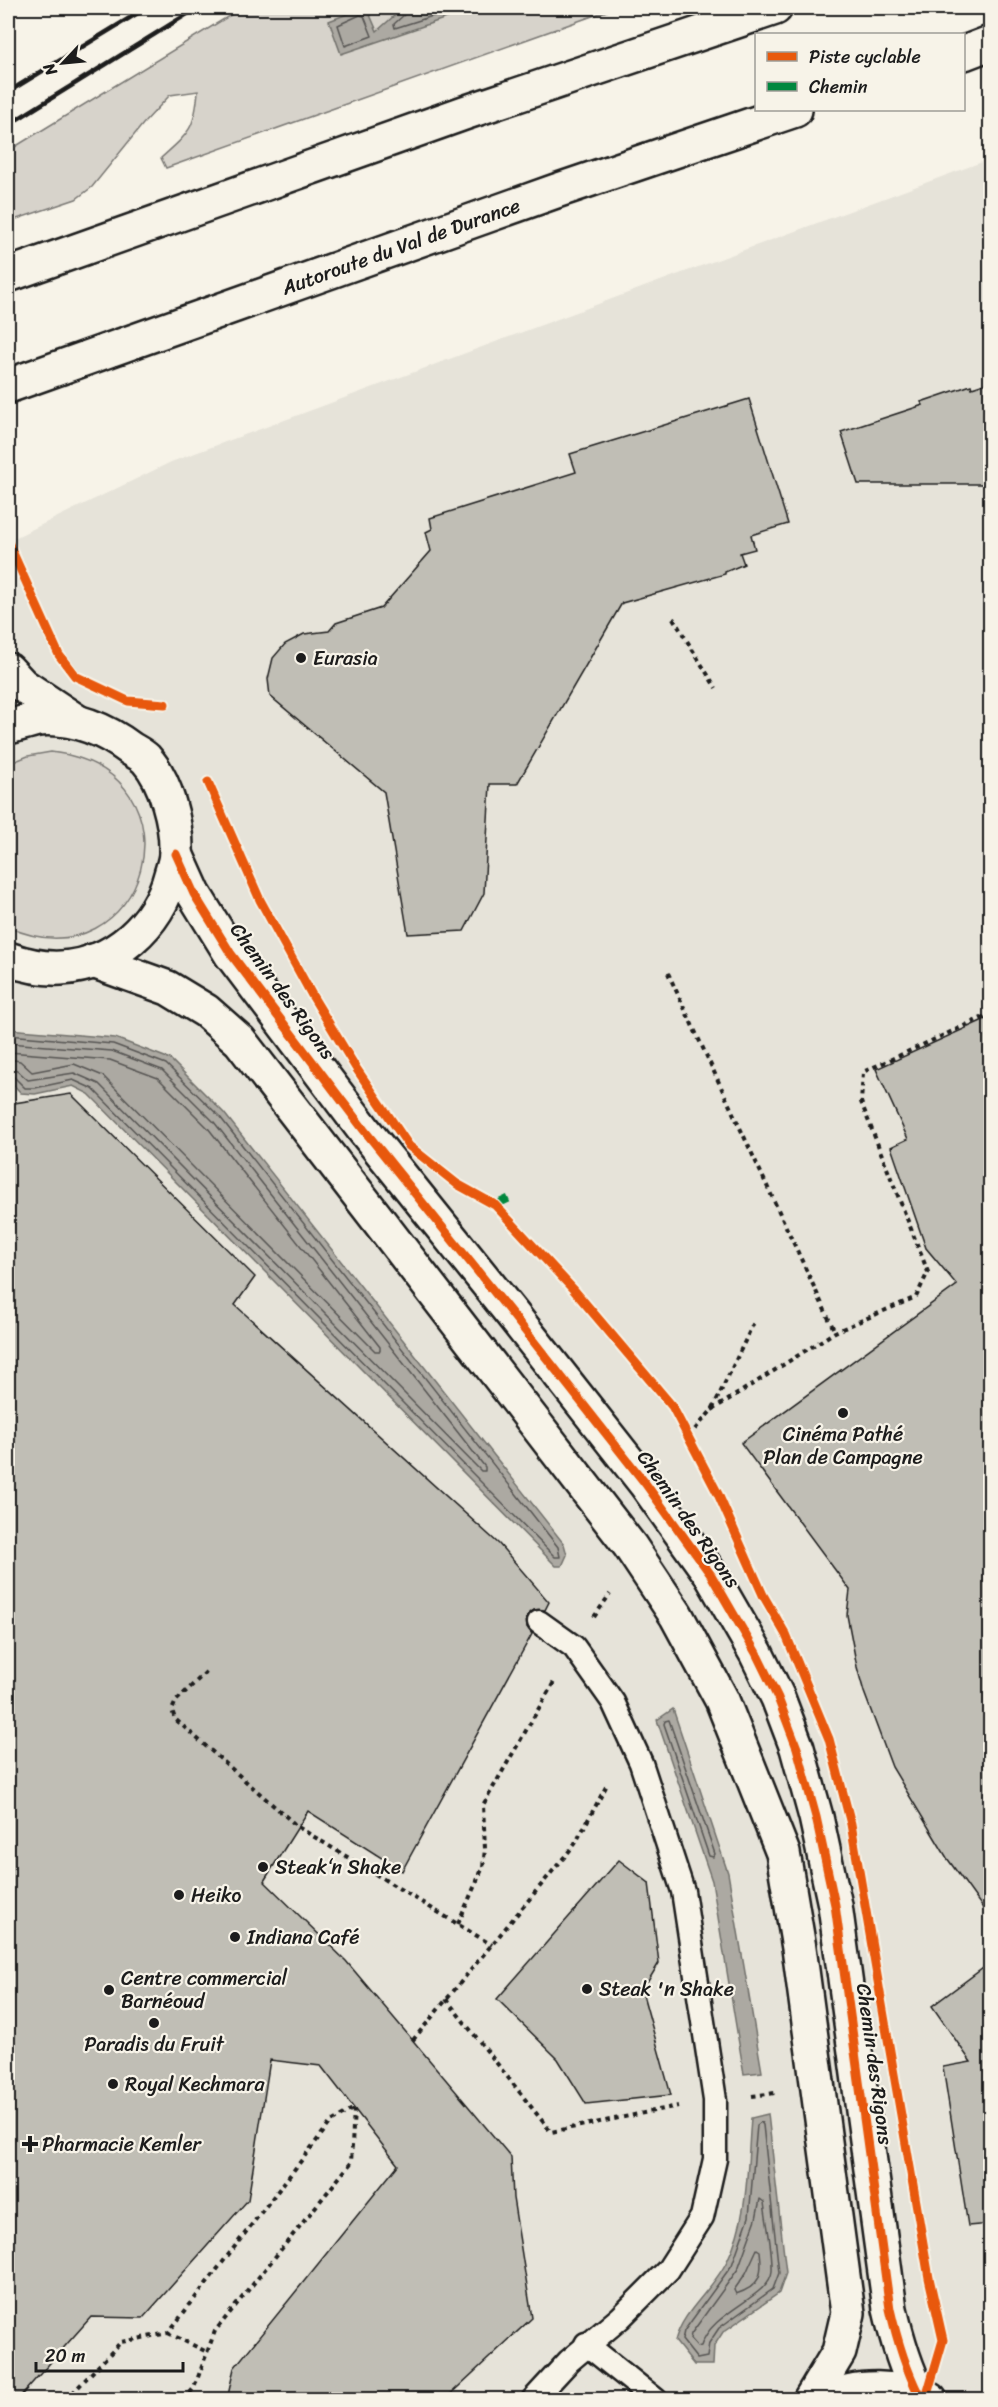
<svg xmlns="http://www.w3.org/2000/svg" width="998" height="2407" font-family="Sriracha,sans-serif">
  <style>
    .built { fill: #e6e3d9 }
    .green { fill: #d7d3cb; stroke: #7a7874; stroke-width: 1.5 }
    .water { fill: #aca9a2; stroke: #72716c; stroke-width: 1.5 }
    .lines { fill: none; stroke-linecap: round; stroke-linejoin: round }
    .shore { stroke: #565452; stroke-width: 1.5 }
    .building { fill: #c0beb5; stroke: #1c1c1c; stroke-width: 1.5 }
    .lane-casing { stroke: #1c1c1c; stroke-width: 27 }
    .street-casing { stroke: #1c1c1c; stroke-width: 38 }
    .secondary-casing { stroke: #1c1c1c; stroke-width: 38 }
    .highway-casing { stroke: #1c1c1c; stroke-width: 38 }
    .path { stroke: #1c1c1c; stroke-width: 4; stroke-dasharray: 4.5 4.5; stroke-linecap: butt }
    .lane { stroke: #f7f3e8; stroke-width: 22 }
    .street { stroke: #f7f3e8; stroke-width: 33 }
    .secondary { stroke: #f7f3e8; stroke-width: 33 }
    .highway { stroke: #f7f3e8; stroke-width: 33 }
    .rail { stroke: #1c1c1c; stroke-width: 4.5 }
    .quiet { stroke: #00873e; stroke-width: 8; stroke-dasharray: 15 8; stroke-linecap: butt }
    .cycleway-casing { stroke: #f7f3e8; stroke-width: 13 }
    .cycleway { stroke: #e8590c; stroke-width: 9 }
    .poi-dot { fill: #1c1c1c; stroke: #f7f3e8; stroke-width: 2 }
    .labels { text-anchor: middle; stroke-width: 4.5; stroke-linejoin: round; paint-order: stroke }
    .street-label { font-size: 20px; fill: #1c1c1c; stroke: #f7f3e8 }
    .poi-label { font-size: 20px; fill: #1c1c1c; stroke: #f7f3e8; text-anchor: start }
  </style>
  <rect width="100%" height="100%" fill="#f7f3e8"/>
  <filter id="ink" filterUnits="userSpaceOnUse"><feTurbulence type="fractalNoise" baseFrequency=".0167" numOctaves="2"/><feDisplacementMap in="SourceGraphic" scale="12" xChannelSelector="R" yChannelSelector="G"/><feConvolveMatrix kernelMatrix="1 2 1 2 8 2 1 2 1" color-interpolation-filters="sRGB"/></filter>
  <g filter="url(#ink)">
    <polygon class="built" points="990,159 990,2399 8,2400 8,541 171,462"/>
    <g class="green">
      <path d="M242,8H615L166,168L161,158C189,133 195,129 198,91L170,95L143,124L92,187L76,199L8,222V151Z"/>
      <path d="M51,752C209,771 146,989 8,927V764L28,756Z"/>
    </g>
    <g class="water">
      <polygon points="363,8 367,8 377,31 403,8 476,8 341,54 329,21"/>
      <polygon points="8,1029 115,1038 170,1059 224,1113 564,1544 567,1555 562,1566 556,1566 89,1094 73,1086 35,1094 21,1093 8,1079"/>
      <polygon points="673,1709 728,1873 762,2072 744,2074 712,1881 657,1720"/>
      <path d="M768,2114L786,2273L779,2293L723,2332L714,2346L713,2365H694L675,2341C683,2310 713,2290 727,2261C749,2217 747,2166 751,2118Z"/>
    </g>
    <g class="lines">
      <g class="shore">
        <polyline points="407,8 405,14 394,24 395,28 458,8"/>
        <polygon points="360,15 364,16 372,36 345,46 338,25"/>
        <polyline points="8,1035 113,1044 166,1064 220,1117 558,1547 560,1557 555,1557 93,1089 73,1080 35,1088 25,1088 13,1076 8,1075"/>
        <polyline points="8,1043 112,1051 162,1070 214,1122 485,1467 485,1471 481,1471 99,1084 74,1073 28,1080 17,1070 8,1068"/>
        <polyline points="8,1052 110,1060 158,1078 208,1128 380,1347 380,1351 375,1351 103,1076 74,1064 32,1072 20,1061 8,1059"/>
        <polygon points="669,1720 715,1854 713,1857 709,1856 664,1724 665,1721"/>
        <polygon points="761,2122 763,2125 779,2273 773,2289 719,2328 709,2343 707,2357 697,2359 682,2340 684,2331 732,2265 749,2217 757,2125"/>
        <path d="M760,2199L764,2202C766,2222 773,2250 772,2271C770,2297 711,2311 701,2346L697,2347L690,2339L691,2334L738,2269L756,2219Z"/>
        <path d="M757,2249L760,2251C763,2274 761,2286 736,2294L734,2290L746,2273Z"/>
      </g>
    </g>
    <g class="building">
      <polygon points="990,382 990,484 858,484 841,432 923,405 921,402 971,385 972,388"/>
      <polygon points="749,399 788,524 751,535 755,549 740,553 744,564 725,572 725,574 622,603 517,784 490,784 484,893 464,931 408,934 384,792 270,696 268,679 273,658 285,644 304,634 329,631 336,623 381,608 431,551 426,532 432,529 430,518 576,472 570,454"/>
      <polygon points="990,1017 990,1918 947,1858 892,1767 864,1692 857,1667 847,1615 850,1590 741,1443 957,1285 926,1248 891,1147 908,1139 876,1069"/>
      <polygon points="71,1094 255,1277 235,1305 499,1544 549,1602 545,1610 534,1610 528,1615 527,1627 532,1634 402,1871 308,1811 264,1881 346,1961 511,2157 513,2198 532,2318 444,2400 227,2400 234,2368 398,2165 321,2066 270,2060 248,2200 143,2318 91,2317 17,2400 8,2400 8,1104"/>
      <polygon points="619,1860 649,1883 659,1963 642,1991 671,2095 586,2104 558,2059 497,1999"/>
      <polygon points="990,1963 990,2224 968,2226 943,2067 971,2062 932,2006"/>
    </g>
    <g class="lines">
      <defs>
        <g id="lane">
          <polyline points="586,2344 656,2400"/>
          <polyline points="533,2400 569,2361 620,2318 668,2270 702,2217 715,2159 715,2100 683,1891 641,1763 613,1702 574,1647 539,1622"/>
        </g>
        <g id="street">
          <path d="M176,854L194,894L231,954L364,1130L512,1314L645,1483L711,1575L756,1653L778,1698L797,1748L816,1817L835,1905L890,2309C897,2340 905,2367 919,2395"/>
          <polyline points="93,961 168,988 206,1011 240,1041 630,1546 676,1615 722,1700 783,1853 799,1948 848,2313 839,2352 810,2400"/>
          <path d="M827,2400C856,2384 900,2386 930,2400"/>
        </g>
        <g id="secondary">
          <polyline points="8,670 22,685 76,721"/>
          <path d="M8,727C17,725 28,721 38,719C73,716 104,729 131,749C136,752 142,755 146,759C166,781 177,824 176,853C176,860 173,868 171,875C158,925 114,965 61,968C42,969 25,965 8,959"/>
        </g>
        <g id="highway">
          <polyline points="964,53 990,43"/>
          <polyline points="8,275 464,113 775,8"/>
          <path id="s1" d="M8,386L556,191L795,110"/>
        </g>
      </defs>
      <use href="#lane" class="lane-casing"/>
      <use href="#street" class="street-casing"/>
      <use href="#secondary" class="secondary-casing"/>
      <use href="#highway" class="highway-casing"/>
      <g class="path">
        <polyline points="8,573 19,567"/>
        <polyline points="673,618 716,688"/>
        <polyline points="668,973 835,1332"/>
        <polyline points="712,1410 835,1332 916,1297 928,1272 861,1102 863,1072 990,1014"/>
        <polyline points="689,1436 712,1410 755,1320"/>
        <polyline points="594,1617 610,1594"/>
        <polyline points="206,1672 176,1701 172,1710 175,1719 298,1827 492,1945"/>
        <polyline points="458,1924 483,1867 485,1849 483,1805 554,1682"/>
        <polyline points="8,1993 8,2032"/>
        <polyline points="446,1999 551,2132 678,2106"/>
        <polyline points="413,2040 575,1844 608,1783"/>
        <polyline points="752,2096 775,2093"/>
        <polyline points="168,2333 207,2352"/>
        <polyline points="66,2400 121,2342 168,2333 331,2122 354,2108"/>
        <polyline points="184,2400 194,2388 215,2331 351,2163 354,2109"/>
      </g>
      <use href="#lane" class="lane"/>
      <use href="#street" class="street"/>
      <use href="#secondary" class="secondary"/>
      <use href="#highway" class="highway"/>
      <g class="rail">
        <polyline points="8,92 146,8"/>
        <polyline points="8,125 197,8"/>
      </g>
      <polyline class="quiet" points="495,1205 514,1196"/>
      <defs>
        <g id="cycleway">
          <polyline points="8,542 59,655 75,676 128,701 165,704"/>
          <polyline points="208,782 260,900 313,997 356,1068 409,1146 457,1184 495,1205 573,1289 672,1406 718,1494 763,1595 786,1635 829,1739 851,1824 929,2278 943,2340 926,2398"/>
          <path d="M176,854L194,894L231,954L364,1130L512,1314L645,1483L711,1575L756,1653L778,1698L797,1748L816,1817L835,1905L890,2309C897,2340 905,2367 919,2395"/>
        </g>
      </defs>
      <use href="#cycleway" class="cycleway-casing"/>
      <use href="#cycleway" class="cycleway"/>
    </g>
  </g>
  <g class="poi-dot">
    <circle cx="301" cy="658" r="6"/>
    <circle cx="843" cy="1413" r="6"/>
    <circle cx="263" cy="1867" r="6"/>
    <circle cx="179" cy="1895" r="6"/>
    <circle cx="235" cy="1937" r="6"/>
    <circle cx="587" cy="1989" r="6"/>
    <circle cx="109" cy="1990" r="6"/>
    <circle cx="154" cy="2023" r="6"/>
    <circle cx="113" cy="2084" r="6"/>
    <path d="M27 2135h6v6h6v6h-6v6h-6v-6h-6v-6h6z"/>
  </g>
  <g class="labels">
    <g class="street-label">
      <text dy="7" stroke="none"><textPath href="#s1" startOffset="417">Autoroute du Val de Durance</textPath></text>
      <text transform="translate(283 991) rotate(54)" y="7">Chemin des Rigons</text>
      <text transform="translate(689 1519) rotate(55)" y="7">Chemin des Rigons</text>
      <text transform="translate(875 2064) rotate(82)" y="7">Chemin des Rigons</text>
    </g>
    <g class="poi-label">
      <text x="313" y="665">Eurasia</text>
      <text x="843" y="1441" text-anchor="middle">Cinéma Pathé<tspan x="843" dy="23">Plan de Campagne</tspan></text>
      <text x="275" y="1874">Steak‘n Shake</text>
      <text x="191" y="1902">Heiko</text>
      <text x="247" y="1944">Indiana Café</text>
      <text x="121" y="1985">Centre commercial<tspan x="121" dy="23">Barnéoud</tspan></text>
      <text x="599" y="1996">Steak 'n Shake</text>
      <text x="154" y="2051" text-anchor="middle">Paradis du Fruit</text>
      <text x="125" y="2091">Royal Kechmara</text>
      <text x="42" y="2151">Pharmacie Kemler</text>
    </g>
  </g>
  <rect width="998" height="2407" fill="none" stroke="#f7f3e8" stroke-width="30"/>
  <rect x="15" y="15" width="968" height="2377" fill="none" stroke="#1c1c1c" stroke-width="2" filter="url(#ink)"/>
  <rect x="755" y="33" width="210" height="78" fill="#f7f3e8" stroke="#9f9d96" stroke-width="1.5"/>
  <rect x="767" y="52" width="30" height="9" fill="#e8590c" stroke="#9f9d96" stroke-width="1.5"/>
  <text x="809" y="63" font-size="18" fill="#1c1c1c">Piste cyclable</text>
  <rect x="767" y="82" width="30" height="9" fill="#00873e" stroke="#9f9d96" stroke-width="1.5"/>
  <text x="809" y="93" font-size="18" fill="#1c1c1c">Chemin</text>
  <g transform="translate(63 63) rotate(244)" stroke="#f7f3e8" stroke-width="4.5" paint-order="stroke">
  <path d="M0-4.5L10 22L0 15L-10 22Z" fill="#1c1c1c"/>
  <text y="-9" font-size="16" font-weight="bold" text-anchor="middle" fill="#1c1c1c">N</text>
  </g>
  <path d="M36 2362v9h147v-9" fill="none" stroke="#1c1c1c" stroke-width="3"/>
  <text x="45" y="2362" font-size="18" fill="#1c1c1c" stroke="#f7f3e8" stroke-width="4.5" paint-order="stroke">20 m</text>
</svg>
